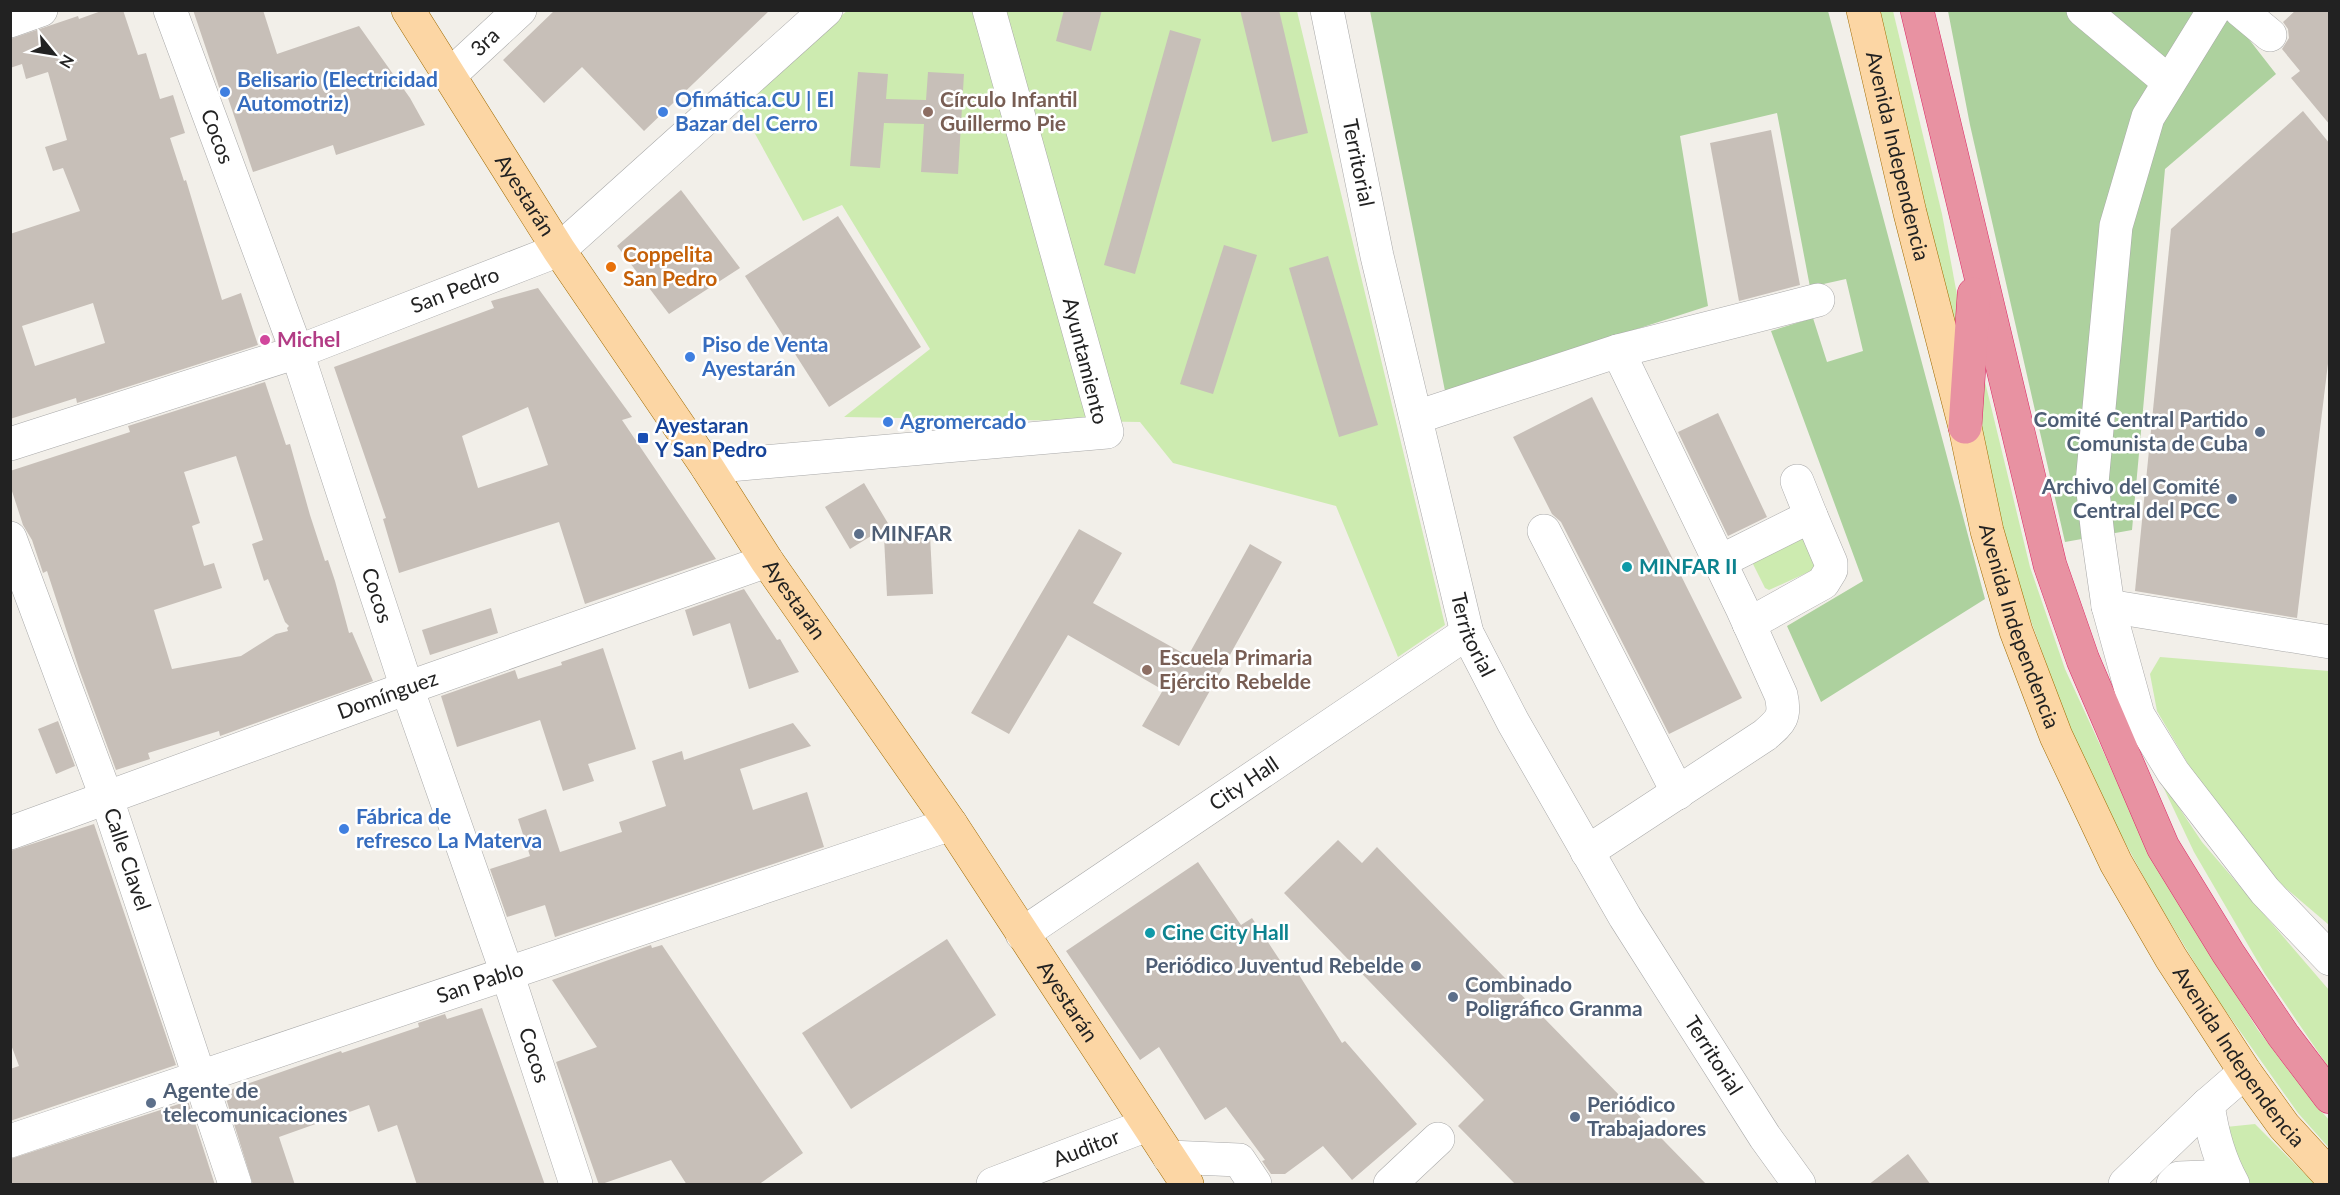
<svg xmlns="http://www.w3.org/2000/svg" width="2340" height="1195" font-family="Lato,sans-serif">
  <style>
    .grass { fill: #cdebb0 }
    .forest { fill: #add19e }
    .building { fill: #c7bfb8; fill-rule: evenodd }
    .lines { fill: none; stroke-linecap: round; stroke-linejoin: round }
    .minor-casing { stroke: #a9a9a9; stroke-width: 34 }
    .major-casing { stroke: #a06b00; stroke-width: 34 }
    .highway-casing { stroke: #dc2a67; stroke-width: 34 }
    .minor { stroke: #fff; stroke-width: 33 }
    .major { stroke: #fcd6a4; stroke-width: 33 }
    .highway { stroke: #e892a2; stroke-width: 33 }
    .shop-dot { fill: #3f7fe0; stroke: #fff; stroke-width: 2 }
    .education-dot { fill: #8d6e63; stroke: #fff; stroke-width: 2 }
    .food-dot { fill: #e8710a; stroke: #fff; stroke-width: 2 }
    .hotel-dot { fill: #d1479c; stroke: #fff; stroke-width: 2 }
    .service-dot { fill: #5c6f8a; stroke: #fff; stroke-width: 2 }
    .transit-dot { fill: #1a4fb4; stroke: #fff; stroke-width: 2 }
    .culture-dot { fill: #0f9aa8; stroke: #fff; stroke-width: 2 }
    .labels { text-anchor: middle; stroke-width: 5; stroke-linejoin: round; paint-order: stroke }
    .street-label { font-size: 21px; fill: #222; stroke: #fff }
    .shop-label { font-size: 21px; font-weight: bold; fill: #366cbe; stroke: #fff; text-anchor: start }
    .education-label { font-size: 21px; font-weight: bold; fill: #785e54; stroke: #fff; text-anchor: start }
    .food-label { font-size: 21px; font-weight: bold; fill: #c56008; stroke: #fff; text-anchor: start }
    .hotel-label { font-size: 21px; font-weight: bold; fill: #b23c85; stroke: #fff; text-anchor: start }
    .service-label { font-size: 21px; font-weight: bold; fill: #4e5e75; stroke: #fff; text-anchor: start }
    .transit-label { font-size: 21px; font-weight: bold; fill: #164399; stroke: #fff; text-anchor: start }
    .culture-label { font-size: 21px; font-weight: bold; fill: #0d838f; stroke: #fff; text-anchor: start }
  </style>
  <rect width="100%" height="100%" fill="#f2efe9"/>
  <g class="grass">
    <polygon points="847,11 1297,11 1445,625 1398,657 1336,506 1173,463 1140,422 844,417 930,349 842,205 803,221 737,101"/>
    <polygon points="1879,11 1893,11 1942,214 1958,300 1954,337"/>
    <polygon points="1978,353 2030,567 2065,669 2156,866 2258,1030 2310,1098 2329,1120 2329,1148 2298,1113 2213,993 2153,894 2101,798 2066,719 2014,573 1976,413"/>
    <polygon points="1804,535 1816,566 1813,570 1769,590 1765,588 1752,562"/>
    <polygon points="2160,657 2329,671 2329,925 2275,879 2198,781 2157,711 2150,674"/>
    <polygon points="2158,776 2202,842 2329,990 2329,1068 2265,974 2194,852"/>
    <polygon points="2255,1124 2315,1184 2248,1184 2226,1127"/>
  </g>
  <g class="forest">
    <polygon points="1370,11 1828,11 1985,599 1821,702 1787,626 1863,581 1771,331 1813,318 1827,362 1863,351 1846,279 1810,287 1777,113 1680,136 1708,306 1445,391"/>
    <polygon points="1948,11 2227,11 2276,74 2165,169 2132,530 2065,542 1970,125"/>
  </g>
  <g class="building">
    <path d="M104,10H123L138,55L146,53L160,99L173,95L185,133L170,138L184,181L186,180L222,300L241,293L258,345L77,403L76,398L10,419V234L80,211L63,168L53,171L45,147L67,140L48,72L26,79L22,64L10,68V39L78,16L79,19ZM93,303L105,343L35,366L22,326Z"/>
    <polygon points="193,10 263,10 277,54 359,26 410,98 425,125 336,155 333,145 253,172 227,95 222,97 218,84"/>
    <polygon points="555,10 770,10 644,131 582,67 544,103 503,60"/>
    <polygon points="1064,10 1102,10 1091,51 1056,41"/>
    <polygon points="1240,10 1279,10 1308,133 1272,142"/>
    <polygon points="2296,10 2330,10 2330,125 2291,78 2300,71 2282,49 2289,38 2288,29 2283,22"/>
    <polygon points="1170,30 1201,39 1135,274 1104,265"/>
    <polygon points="858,72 888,74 886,99 926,100 928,72 964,74 958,174 921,172 924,124 884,123 880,168 850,166"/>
    <polygon points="2303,111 2330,144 2330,347 2297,618 2135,591 2171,229"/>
    <polygon points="1771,130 1800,285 1739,301 1710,143"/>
    <polygon points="681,190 740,268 669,314 617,246"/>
    <polygon points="838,216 921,347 829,407 745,276"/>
    <polygon points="1224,245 1257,255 1213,394 1180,384"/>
    <polygon points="1328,256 1378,425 1339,437 1289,268"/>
    <path d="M538,288L632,417L622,420L716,559L585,604L559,522L399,573L383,519L386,518L334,367L494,308L491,301ZM528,407L548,465L478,488L462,436Z"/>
    <path d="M265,382L286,445L290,444L310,515L325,561L328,560L335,581L349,633L352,632L373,681L220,736L219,731L148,753L150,759L116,770L80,672L47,571L43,573L32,540L23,525L10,485V471L130,432L128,426ZM236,456L263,540L252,544L264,581L268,579L285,622L289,626L287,628L288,631L276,634L241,656L172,669L154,610L222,588L214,563L204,566L192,526L200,523L184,472Z"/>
    <polygon points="1592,397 1742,698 1669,734 1561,522 1552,514 1513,437"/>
    <polygon points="1718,413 1767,517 1728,536 1678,432"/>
    <polygon points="864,483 889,525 850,549 825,507"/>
    <polygon points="1079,529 1122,553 1093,603 1188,656 1250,544 1282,562 1179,746 1142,726 1163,690 1068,635 1009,734 971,713"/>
    <polygon points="930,535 933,594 887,596 884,537"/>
    <polygon points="744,589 777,640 780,639 799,672 749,689 730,623 693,636 685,610"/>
    <polygon points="491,608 498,633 430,655 422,630"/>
    <polygon points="603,648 636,749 588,764 594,781 563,791 540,720 457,747 441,696 515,670 518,679 562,665 561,662"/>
    <polygon points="58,721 75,766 56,774 38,729"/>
    <polygon points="793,723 811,746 740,769 753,810 807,792 824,847 555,937 545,905 507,917 490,869 530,856 518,819 546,809 560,852 622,832 619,822 666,806 652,761 682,751 684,760"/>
    <polygon points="94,824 176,1065 10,1121 10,1069 19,1066 10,1042 10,851"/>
    <polygon points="1338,840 1362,863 1377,847 1707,1185 1516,1185 1458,1126 1484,1100 1284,893"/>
    <polygon points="1198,862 1241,925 1252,918 1289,974 1296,970 1342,1043 1345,1041 1417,1124 1352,1180 1323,1146 1285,1174 1271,1174 1262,1161 1265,1160 1226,1107 1205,1120 1159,1047 1140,1060 1066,951"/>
    <polygon points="947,939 996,1015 851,1109 802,1033"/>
    <polygon points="651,945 652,948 662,945 803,1153 758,1185 687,1185 671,1160 599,1185 556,1062 597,1047 552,980"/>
    <polygon points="482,1008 545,1185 417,1185 397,1125 378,1132 369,1105 279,1137 295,1185 253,1185 224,1092 341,1051 342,1053 419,1027 418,1023 445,1014 447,1019"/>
    <polygon points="188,1101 215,1185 10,1185 10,1159"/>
    <polygon points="1908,1154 1931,1185 1868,1185"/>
  </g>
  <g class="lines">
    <defs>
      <g id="minor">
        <path id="s1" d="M170,10L297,352L407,688L507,973L576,1184"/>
        <path id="s2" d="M1327,10L1377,256L1467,633L1513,722L1625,917L1765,1137L1799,1184"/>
        <polyline points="2083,10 2169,82"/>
        <polyline points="2214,10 2148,117 2116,226 2092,483 2098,536 2108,606 2138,715 2173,772 2265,891 2330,959"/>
        <polyline points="2240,10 2270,35"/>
        <polyline points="10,21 41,10"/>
        <path id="s3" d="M450,75L520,10"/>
        <polyline points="1618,351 1818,300"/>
        <path d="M1417,417L1618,351L1742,608L1781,695C1786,717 1781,721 1765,735L1587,852"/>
        <path id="s4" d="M10,444L297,352L559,250L826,10"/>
        <polyline points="707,467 1107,432 989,10"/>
        <polyline points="1797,481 1811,516"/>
        <polyline points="1544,531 1678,793"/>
        <path id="s5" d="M10,538L107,799L235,1184"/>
        <polyline points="1719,562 1811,516 1831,563 1831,570 1823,583 1749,624"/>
        <polyline points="2108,606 2330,642"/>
        <path id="s6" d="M10,833L407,688L767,561"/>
        <path id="s7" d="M1022,934L1467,633"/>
        <path d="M2208,1104C2212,1133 2219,1159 2233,1184"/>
        <path id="s8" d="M10,1141L951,824"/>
        <polyline points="1169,1157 1239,1160 1255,1184"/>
        <path id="s9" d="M993,1184L1147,1125"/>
        <polyline points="1390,1184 1438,1139"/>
        <polyline points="2125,1184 2208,1104 2245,1072"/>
        <polyline points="2173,1184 2179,1178 2205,1177 2213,1184"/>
      </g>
      <g id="major">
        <path id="s10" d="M408,10L559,250L707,467L767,561L951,824L1187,1184"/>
        <path id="s11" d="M1863,10L1910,213L1965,427L1987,531L2016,631L2056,736L2116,863L2171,958L2245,1072L2284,1126L2330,1176"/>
      </g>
      <g id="highway">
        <polyline points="1917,10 2050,565 2083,660 2163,847 2228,953 2283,1035 2330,1097"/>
        <polyline points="1965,427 1974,294"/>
      </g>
    </defs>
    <use href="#minor" class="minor-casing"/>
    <use href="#major" class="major-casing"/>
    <use href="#highway" class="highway-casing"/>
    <use href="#minor" class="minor"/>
    <use href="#major" class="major"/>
    <use href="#highway" class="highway"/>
  </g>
  <g class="shop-dot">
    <circle cx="225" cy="92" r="6"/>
    <circle cx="663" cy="112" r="6"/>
    <circle cx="690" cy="357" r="6"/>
    <circle cx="888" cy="422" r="6"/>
    <circle cx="344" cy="829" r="6"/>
  </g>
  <g class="education-dot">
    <circle cx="928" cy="112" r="6"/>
    <circle cx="1147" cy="670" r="6"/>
  </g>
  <circle class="food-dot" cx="611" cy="267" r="6"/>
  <circle class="hotel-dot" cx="265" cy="340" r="6"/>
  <g class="service-dot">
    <circle cx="2260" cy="432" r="6"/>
    <circle cx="2232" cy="499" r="6"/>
    <circle cx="859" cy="534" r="6"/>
    <circle cx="1416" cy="966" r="6"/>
    <circle cx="1453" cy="997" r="6"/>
    <circle cx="151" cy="1103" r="6"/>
    <circle cx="1575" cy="1117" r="6"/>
  </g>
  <rect class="transit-dot" x="637" y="432" width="12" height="12" rx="3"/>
  <g class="culture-dot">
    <circle cx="1627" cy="567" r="6"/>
    <circle cx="1150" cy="933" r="6"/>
  </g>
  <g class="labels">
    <g class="street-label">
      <text dy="7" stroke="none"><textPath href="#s3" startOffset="48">3ra</textPath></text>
      <text dy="7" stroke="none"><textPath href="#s1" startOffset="135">Cocos</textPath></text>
      <text dy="7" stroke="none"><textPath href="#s11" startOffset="150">Avenida Independencia</textPath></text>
      <text dy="7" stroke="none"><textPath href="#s2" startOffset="156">Territorial</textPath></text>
      <text dy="7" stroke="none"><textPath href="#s10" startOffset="219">Ayestarán</textPath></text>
      <text dy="7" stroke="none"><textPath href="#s4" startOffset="471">San Pedro</textPath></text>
      <text transform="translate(1085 361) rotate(76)" y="7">Ayuntamiento</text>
      <text dy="7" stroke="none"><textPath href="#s1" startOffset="621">Cocos</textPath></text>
      <text dy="7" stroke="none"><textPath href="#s10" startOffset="705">Ayestarán</textPath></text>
      <text dy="7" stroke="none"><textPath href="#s11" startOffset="636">Avenida Independencia</textPath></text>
      <text dy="7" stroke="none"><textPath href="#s2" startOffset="642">Territorial</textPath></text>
      <text dy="7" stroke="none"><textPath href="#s6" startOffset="402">Domínguez</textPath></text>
      <text dy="7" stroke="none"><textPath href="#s7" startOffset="268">City Hall</textPath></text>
      <text dy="7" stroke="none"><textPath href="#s5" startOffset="342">Calle Clavel</textPath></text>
      <text dy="7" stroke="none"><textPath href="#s8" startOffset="496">San Pablo</textPath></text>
      <text dy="7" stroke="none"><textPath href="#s10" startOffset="1191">Ayestarán</textPath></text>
      <text dy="7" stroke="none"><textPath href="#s2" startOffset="1128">Territorial</textPath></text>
      <text dy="7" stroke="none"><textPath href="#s1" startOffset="1107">Cocos</textPath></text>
      <text dy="7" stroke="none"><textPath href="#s11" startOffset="1122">Avenida Independencia</textPath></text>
      <text dy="7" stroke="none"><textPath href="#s9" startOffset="100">Auditor</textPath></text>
    </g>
    <g class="shop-label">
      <text x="237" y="87">Belisario (Electricidad<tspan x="237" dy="24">Automotriz)</tspan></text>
      <text x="675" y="107">Ofimática.CU | El<tspan x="675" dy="24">Bazar del Cerro</tspan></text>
      <text x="702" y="352">Piso de Venta<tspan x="702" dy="24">Ayestarán</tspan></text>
      <text x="900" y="429">Agromercado</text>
      <text x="356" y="824">Fábrica de<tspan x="356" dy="24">refresco La Materva</tspan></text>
    </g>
    <g class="education-label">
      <text x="940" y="107">Círculo Infantil<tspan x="940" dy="24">Guillermo Pie</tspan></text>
      <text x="1159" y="665">Escuela Primaria<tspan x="1159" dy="24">Ejército Rebelde</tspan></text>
    </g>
    <g class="food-label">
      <text x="623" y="262">Coppelita<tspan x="623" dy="24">San Pedro</tspan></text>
    </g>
    <g class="hotel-label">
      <text x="277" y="347">Michel</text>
    </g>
    <g class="service-label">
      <text x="2248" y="427" text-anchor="end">Comité Central Partido<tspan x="2248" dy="24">Comunista de Cuba</tspan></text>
      <text x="2220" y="494" text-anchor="end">Archivo del Comité<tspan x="2220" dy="24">Central del PCC</tspan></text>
      <text x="871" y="541">MINFAR</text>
      <text x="1404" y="973" text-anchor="end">Periódico Juventud Rebelde</text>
      <text x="1465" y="992">Combinado<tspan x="1465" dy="24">Poligráfico Granma</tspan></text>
      <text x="163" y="1098">Agente de<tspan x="163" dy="24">telecomunicaciones</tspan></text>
      <text x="1587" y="1112">Periódico<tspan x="1587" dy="24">Trabajadores</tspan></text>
    </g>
    <g class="transit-label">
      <text x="655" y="433">Ayestaran<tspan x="655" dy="24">Y San Pedro</tspan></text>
    </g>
    <g class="culture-label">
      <text x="1639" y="574">MINFAR II</text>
      <text x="1162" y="940">Cine City Hall</text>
    </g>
  </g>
  <rect width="2340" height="1195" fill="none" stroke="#222222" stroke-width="24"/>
  <g transform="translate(54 54) rotate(120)" stroke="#ffffff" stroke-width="4.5" paint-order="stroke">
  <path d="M0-4.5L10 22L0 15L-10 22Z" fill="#222222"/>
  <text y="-9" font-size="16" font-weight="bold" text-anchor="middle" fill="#222222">N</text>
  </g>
</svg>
